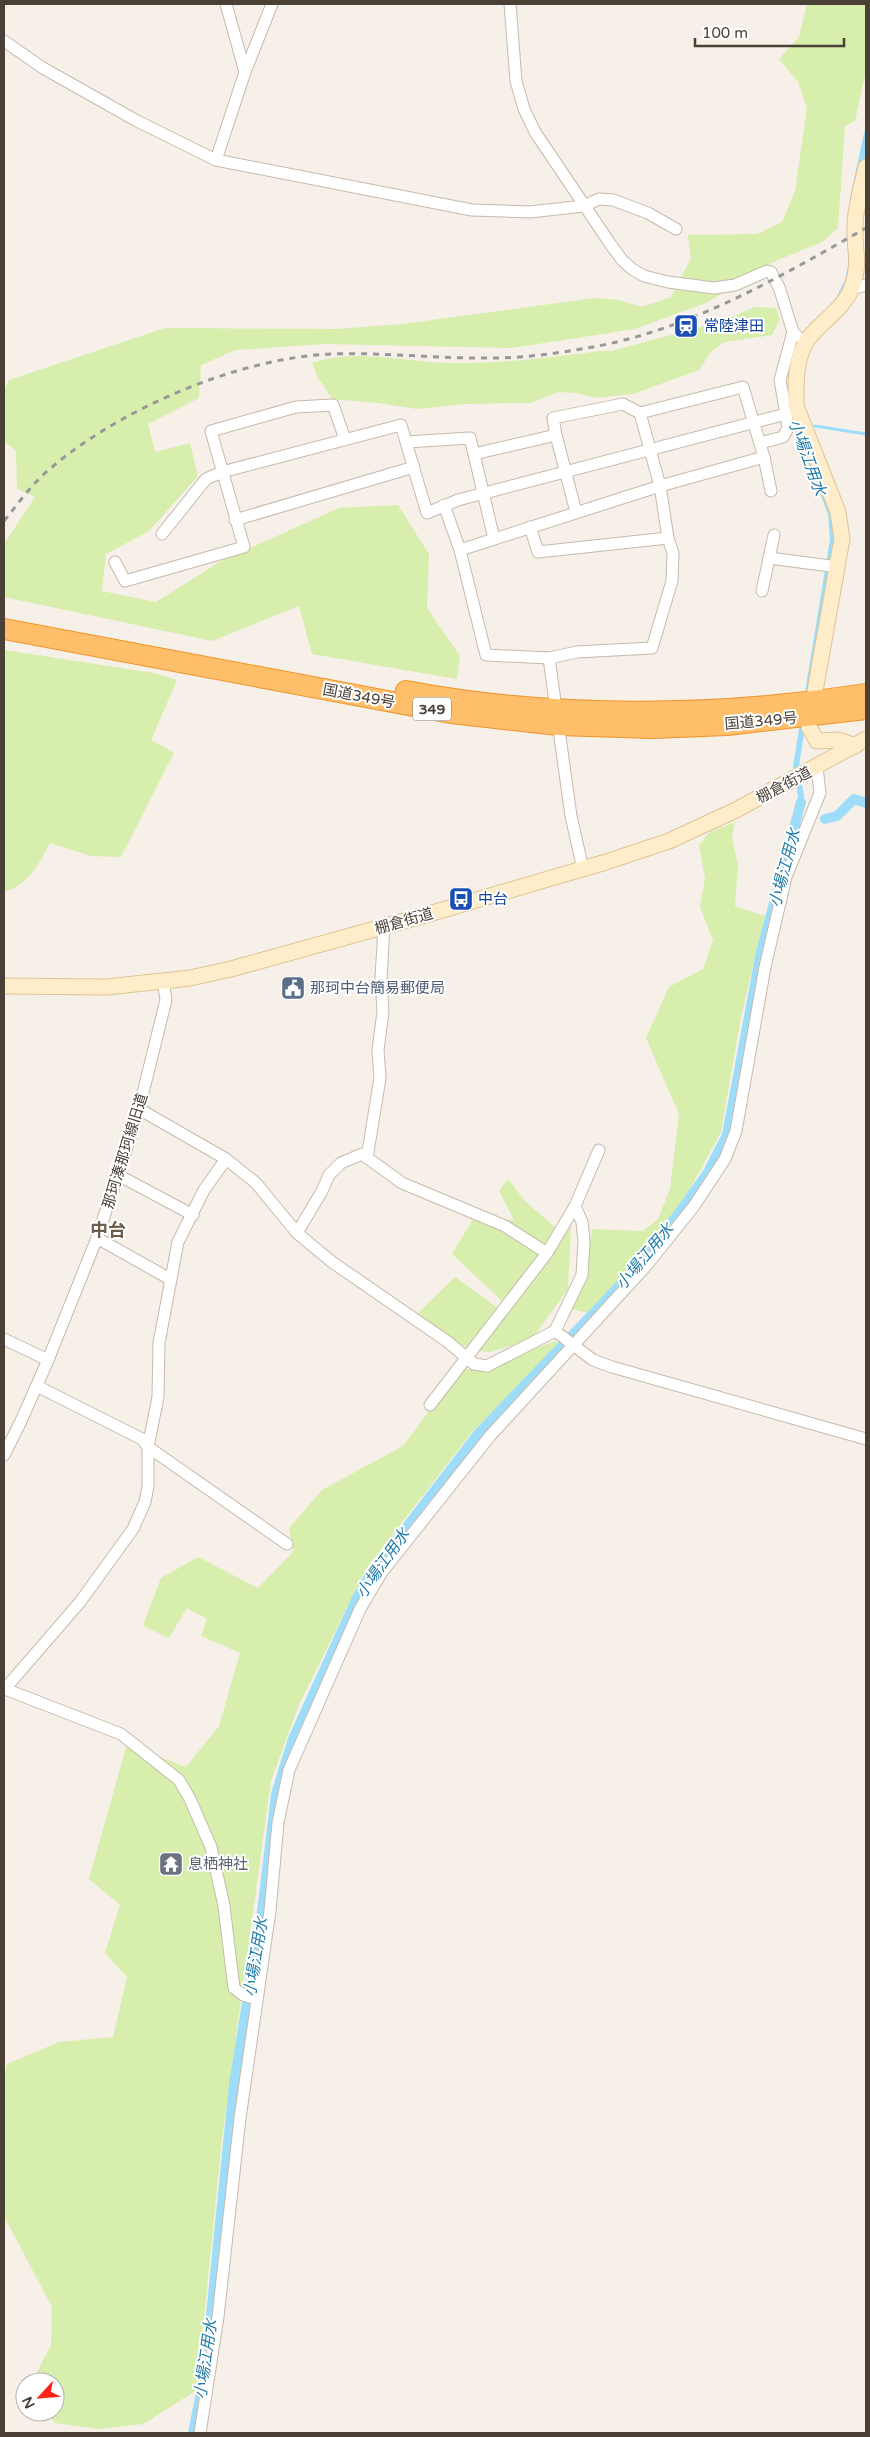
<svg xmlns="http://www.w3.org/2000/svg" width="870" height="2437" font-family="'Varela Round','Noto Sans JP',sans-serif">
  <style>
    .green { fill: #d7eead }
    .water { fill: #9eddf9 }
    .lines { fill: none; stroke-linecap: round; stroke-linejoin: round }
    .stream { stroke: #9eddf9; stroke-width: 3 }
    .canal { stroke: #9eddf9; stroke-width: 10 }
    .street-casing { stroke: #c6baac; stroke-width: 13 }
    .secondary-casing { stroke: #dec495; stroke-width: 17 }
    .highway-casing { stroke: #ef9329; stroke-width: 22 }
    .street { stroke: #fff; stroke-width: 11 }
    .secondary { stroke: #ffedc9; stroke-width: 15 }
    .highway { stroke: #ffbf6a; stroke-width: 20 }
    .rail { stroke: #989898; stroke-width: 3; stroke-dasharray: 6 6; stroke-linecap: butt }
    .labels { text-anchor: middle; stroke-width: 4; stroke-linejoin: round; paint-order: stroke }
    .shield { fill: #fff; stroke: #807972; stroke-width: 1 }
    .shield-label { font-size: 14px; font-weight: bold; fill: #4a4036 }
    .transit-label { font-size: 15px; fill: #164399; stroke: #fff; text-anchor: start }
    .street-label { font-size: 15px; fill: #4a4036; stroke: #fff }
    .service-label { font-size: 15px; fill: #4e5e75; stroke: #fff; text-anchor: start }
    .worship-label { font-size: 15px; fill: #5b616d; stroke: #fff; text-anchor: start }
    .water-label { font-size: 16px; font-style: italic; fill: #1f7ca9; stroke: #fff }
    .quarter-label { font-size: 18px; font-weight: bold; fill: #6e5d4c; stroke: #fff }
  </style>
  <rect width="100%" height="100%" fill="#f6f0e8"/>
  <g class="green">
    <polygon points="807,4 866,4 866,71 855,121 845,126 838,228 822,242 771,263 708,302 635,329 512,348 325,344 236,350 201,365 199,398 148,424 155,452 190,443 198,476 149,531 106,554 102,591 156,602 221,561 339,508 398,505 429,554 427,608 460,656 457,679 312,654 299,606 212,641 4,597 4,544 35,497 17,489 16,451 4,441 4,391 9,380 165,328 336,329 402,324 595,298 619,300 642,307 671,297 691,258 688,235 757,234 782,222 795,191 807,108 798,82 779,59 799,37"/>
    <path d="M755,307L776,308L780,319L772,335L724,342L711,352L699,370L633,394L596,398L577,393L558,392L531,403L463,404L417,409L378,403L332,399L318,378L312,363C353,349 402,361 445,363C497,364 548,358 600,351H611L671,335L682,336L722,317H732Z"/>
    <path d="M4,650L154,673L177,680L151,740L174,753L121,857L91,856L50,843C38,865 29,885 4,892Z"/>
    <polygon points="735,822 732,837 738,866 735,906 765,916 741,1017 721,1132 686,1196 642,1255 590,1313 570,1309 585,1275 592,1229 643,1231 658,1219 670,1189 679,1114 646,1038 669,987 703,969 713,940 700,907 705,878 699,845 710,832"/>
    <polygon points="508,1179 525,1201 555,1227 540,1258 503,1302 452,1254 473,1219 514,1220 499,1191"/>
    <polygon points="571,1227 568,1289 532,1339 491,1352 478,1351 461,1345 416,1315 455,1277 506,1314"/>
    <polygon points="555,1341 560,1346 472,1432 366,1569 298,1707 271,1781 222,2139 197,2390 143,2424 98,2429 55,2423 46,2412 55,2412 55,2382 32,2382 51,2345 52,2307 4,2216 4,2079 7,2064 59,2042 113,2037 127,1977 105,1953 120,1905 89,1879 127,1744 186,1767 219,1726 240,1653 201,1636 207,1619 187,1608 169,1638 143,1626 161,1578 198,1557 258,1588 293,1552 289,1528 322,1490 403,1446 461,1368 486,1372 532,1350"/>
  </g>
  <g class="water">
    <polygon points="866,124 866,151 856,254 840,302 814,323 836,298 845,280 851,252 850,198"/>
    <polygon points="792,406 836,527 799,766 804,795 802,816 796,814 798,796 793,766 830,539 828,514 787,408"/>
  </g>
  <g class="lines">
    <polyline class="stream" points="815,426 866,434"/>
    <g class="canal">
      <polyline points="825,819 837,816 854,799 866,803"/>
      <polyline points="208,2346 234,2084 263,1904 276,1794 293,1739 356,1600 370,1575 478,1434 647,1257 707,1174 727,1135 761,952 801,802"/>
      <polyline points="193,2433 202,2387"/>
    </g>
    <defs>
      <g id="street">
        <polyline points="226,4 245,72"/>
        <polyline points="510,4 516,81 524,109 535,132 611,245 622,260 632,269 644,276 668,282 714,288 735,285 767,271 771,272 779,287 793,332 797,336"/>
        <polyline points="4,41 43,68 137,121 216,160 472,210 530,212 584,206 599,199 613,200 648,213 676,229"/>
        <polyline points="216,160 245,72 272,4"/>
        <polyline points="852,289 866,285"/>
        <polyline points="556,435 553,418 623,404 640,413"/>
        <polyline points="407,442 470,438 474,454 556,435 576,512"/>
        <polyline points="760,443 783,437 788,428 786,414"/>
        <polyline points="474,454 494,539"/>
        <polyline points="764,457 771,491"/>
        <polyline points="444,505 460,550 486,655 549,658 577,652 652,648 672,581 673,553 668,538 660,486 640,413 743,387 764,457 660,486 460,550"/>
        <polyline points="235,520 414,467"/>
        <polyline points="530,527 538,552 668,538"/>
        <polyline points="162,534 206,479 222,472 401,425 427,513 458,500 786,414 780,380 793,332"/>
        <polyline points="769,558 838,567"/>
        <polyline points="115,562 125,581 244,547 211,431 296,407 333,405 345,439"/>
        <polyline points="762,591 774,535"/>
        <polyline points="549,658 571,816 583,869"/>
        <polyline points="139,1109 226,1159 256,1183 297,1233 332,1262 448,1342 474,1364 487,1366 555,1331 582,1275 584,1241 582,1222 575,1206"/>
        <polyline points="367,1158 380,1078 378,1050 383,1012 381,978 384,927"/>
        <polyline points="118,1175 193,1215"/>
        <polyline points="297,1233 322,1191 329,1175 341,1163 362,1154 402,1183 505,1226 547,1253"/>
        <polyline points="97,1238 170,1279"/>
        <polyline points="555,1331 593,1360 612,1367 866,1439"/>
        <polyline points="4,1339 48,1360"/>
        <polyline points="37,1386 142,1439 148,1447 287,1544"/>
        <polyline points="430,1405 547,1253 575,1206 599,1150"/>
        <polyline points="4,1455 21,1421 48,1360 95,1243 118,1175 139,1109 166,1000 163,980"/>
        <polyline points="5,1689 121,1734 179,1780 190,1799 211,1847 224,1906 234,1988 243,1995 257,1999"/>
        <polyline points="4,1690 80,1602 133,1529 145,1502 148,1486 148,1447 158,1397 159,1343 178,1242 204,1190 226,1159"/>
        <polyline points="200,2433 218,2317 240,2118 270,1911 278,1823 289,1770 360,1609 382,1572 490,1436 646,1266 694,1206 725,1159 736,1131 765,967 786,877 820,793 817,767"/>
      </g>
      <g id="secondary">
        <path d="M815,691L842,539L838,512L796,406C796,386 795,360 806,342C817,324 844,310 852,287C861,262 854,251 855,227C855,207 862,186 866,167"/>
        <polyline points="809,727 817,741 839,740 855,746"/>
        <polyline points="4,986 107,987 190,978 231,969 422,916 606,862 669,841 736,810 866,739"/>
      </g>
      <g id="highway">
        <polyline points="4,629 451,713 558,725 653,728 727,725 866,709"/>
        <path d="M406,691C554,719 718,717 866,694"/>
      </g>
    </defs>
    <use href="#street" class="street-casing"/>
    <use href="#secondary" class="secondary-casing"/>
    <use href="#highway" class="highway-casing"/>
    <use href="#street" class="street"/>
    <use href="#secondary" class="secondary"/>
    <use href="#highway" class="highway"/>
    <path class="rail" d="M4,521C17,505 29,488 44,474C114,411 237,358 331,354C385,352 438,359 492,358C522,358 552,354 581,349C685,333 776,279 866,228"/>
  </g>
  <defs>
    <symbol id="station-square" viewBox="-11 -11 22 22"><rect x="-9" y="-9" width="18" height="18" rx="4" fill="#1a4fb4" stroke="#fff"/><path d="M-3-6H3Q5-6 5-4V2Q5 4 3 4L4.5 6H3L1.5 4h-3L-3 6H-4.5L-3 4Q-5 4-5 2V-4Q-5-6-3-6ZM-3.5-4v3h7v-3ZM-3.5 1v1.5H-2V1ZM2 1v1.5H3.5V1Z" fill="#fff"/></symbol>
    <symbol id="bus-square" viewBox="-11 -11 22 22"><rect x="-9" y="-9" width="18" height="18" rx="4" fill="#1a4fb4" stroke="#fff"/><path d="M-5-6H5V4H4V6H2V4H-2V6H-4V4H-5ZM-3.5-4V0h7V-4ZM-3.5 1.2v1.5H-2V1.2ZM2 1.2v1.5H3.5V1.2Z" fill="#fff"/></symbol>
    <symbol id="civic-square" viewBox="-11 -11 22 22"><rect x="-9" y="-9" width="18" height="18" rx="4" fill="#5c6f8a" stroke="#fff"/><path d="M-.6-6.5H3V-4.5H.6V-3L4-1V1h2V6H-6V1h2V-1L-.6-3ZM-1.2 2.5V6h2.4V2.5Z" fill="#fff"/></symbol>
    <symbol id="temple-square" viewBox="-11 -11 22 22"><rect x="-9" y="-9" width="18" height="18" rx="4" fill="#6b7280" stroke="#fff"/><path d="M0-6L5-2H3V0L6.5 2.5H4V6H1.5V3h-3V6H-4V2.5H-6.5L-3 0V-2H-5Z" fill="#fff"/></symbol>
  </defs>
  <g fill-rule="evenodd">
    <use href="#station-square" x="672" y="312" width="28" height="28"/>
    <use href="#bus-square" x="447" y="885" width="28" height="28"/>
    <use href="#civic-square" x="279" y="974" width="28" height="28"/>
    <use href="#temple-square" x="157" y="1850" width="28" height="28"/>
  </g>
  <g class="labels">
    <rect class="shield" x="413" y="697.5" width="38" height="23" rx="4"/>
    <g class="shield-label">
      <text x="432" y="714">349</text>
    </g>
    <g class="transit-label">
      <text x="704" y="331">常陸津田</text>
      <text x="478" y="904">中台</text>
    </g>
    <g class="street-label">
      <text transform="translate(359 696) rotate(11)" y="5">国道349号</text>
      <text transform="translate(761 721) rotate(-5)" y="5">国道349号</text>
      <text transform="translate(784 785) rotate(-28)" y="5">棚倉街道</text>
      <text transform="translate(404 921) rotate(-16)" y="5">棚倉街道</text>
      <text transform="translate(125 1151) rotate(-73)" y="5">那珂湊那珂線旧道</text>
    </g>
    <g class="service-label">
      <text x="310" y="993">那珂中台簡易郵便局</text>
    </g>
    <g class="worship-label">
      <text x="188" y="1869">息栖神社</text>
    </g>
    <g class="water-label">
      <text transform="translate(808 457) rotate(70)" y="6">小場江用水</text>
      <text transform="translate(784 868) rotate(-75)" y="6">小場江用水</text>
      <text transform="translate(644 1256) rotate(-50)" y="6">小場江用水</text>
      <text transform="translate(382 1563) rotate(-55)" y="6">小場江用水</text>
      <text transform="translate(255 1957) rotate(-81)" y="6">小場江用水</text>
      <text transform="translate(205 2359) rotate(-82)" y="6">小場江用水</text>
    </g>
    <g class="quarter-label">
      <text x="108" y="1236">中台</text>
    </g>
  </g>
  <rect width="870" height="2437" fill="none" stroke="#4a4036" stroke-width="10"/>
  <g transform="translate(40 2397) rotate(244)"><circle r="24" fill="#ffffff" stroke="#b7b3af"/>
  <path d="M0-4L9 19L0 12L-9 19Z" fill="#ff2216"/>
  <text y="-8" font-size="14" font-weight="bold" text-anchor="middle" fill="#4a4036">N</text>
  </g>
  <path d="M695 38v8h149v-8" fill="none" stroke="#4a4036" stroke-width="2.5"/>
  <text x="702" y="38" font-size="15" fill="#4a4036" stroke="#ffffff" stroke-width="4" paint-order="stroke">100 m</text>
</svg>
